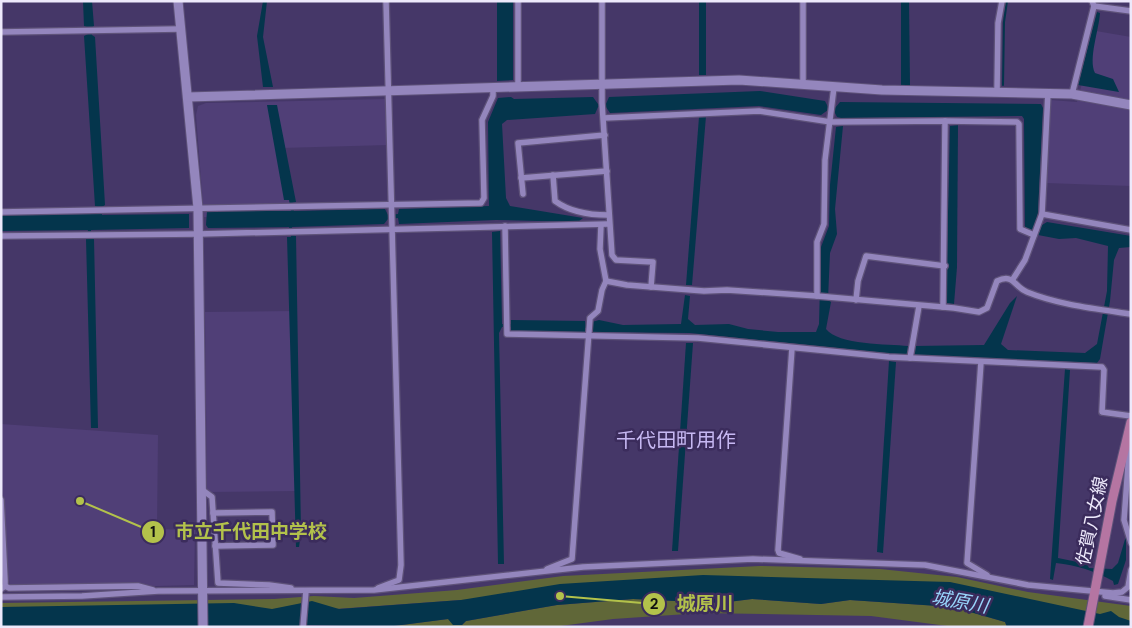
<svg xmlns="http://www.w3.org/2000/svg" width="1132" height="628" font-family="'DM Sans','Noto Sans JP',sans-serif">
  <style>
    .built { fill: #503f77 }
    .green { fill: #606738 }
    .water { fill: #04354c }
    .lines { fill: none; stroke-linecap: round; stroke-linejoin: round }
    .stream { stroke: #04354c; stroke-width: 2 }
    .street-casing { stroke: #5e5279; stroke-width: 8 }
    .secondary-casing { stroke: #5e5279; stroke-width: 11 }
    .primary-casing { stroke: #5e5279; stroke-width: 11 }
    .street { stroke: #9486bd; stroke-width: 5.5 }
    .secondary { stroke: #9486bd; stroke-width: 9 }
    .primary { stroke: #b575a2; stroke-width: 9 }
    .labels { text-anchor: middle; stroke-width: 5; stroke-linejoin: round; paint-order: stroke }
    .street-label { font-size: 18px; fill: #ede9fb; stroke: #3b2c5c }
    .water-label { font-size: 19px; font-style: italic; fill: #98d5fb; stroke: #3b2c5c }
    .quarter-label { font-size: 20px; fill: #c6b8f2; stroke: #3b2c5c }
    .leader { fill: none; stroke: #b3c24b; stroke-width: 2 }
    .callout-dot { fill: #b3c24b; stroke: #3b2c5c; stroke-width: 2 }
    .mark-label { font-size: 15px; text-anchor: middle; font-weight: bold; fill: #111 }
    .callout-label { font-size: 19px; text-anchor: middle; font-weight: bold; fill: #b3c24b; stroke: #3b2c5c; stroke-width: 5; stroke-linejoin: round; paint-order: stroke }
  </style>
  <rect width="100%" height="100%" fill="#453768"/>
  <g class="built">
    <polygon points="1096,31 1131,37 1131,186 1046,183 1050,100 1077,102"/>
    <polygon points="386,99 388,145 281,148 293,217 204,217 196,115 198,106 206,103"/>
    <polygon points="293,311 297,491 207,492 205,312"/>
    <polygon points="1,424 158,435 157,529 195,530 194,585 10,590 1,473"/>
  </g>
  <g class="green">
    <polygon points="760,566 880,569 957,577 1028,592 1131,606 1131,625 951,588 461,600 266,614 1,610 1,603 274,599 314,596 354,598 457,590 563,576"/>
    <polygon points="633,599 720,603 752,599 821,604 850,600 953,607 1005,622 1007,627 955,627 871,616 702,613 613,619 553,627 386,627 448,619 462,625 466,621 557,605"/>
  </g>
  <g class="water">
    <polygon points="83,1 92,1 94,26 91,28 92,35 95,37 105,205 102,207 102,215 189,214 189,228 91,230 91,238 94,239 98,428 91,428 86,239 88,230 1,231 1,215 98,214 98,207 95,206 84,36 88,34 87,27 84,26"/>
    <polygon points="263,1 267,1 263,37 273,87 263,87 257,36"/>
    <polygon points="497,1 513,1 513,80 497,81"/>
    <rect x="699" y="1" width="7" height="74"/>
    <polygon points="901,1 909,1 910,86 901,86"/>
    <path d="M1097,12L1100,13C1099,30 1088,59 1095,73L1113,79L1119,92L1078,85Z"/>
    <path d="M760,91L825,101L828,107L835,108L840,102L1041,104L1043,108L1038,212L1036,223L1042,225L1047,222L1131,236V247L1119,248L1114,260L1110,301L1100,359L1097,363L915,355L913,353L906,355L690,333L591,332V328H585V332L511,331V327H502L499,333L504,564H498L492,232L500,231L502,324H511V320L585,321L586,326H592V322L599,320L623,325L681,324L685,295L690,296L688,319L695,325L729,324L748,329L778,332H816L819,324L821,247L829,226L830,185L836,127L843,126L835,209L837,234L830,253L828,299L831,302L826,329C838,345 888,344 908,346L909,350L914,346L984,345L1010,303L1017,296L1001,344L1008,350L1085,353L1097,344L1107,291L1108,246L1076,238L1059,239L1038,235L1041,228L1035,226L1032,231L1025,228L1024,119L1022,116L841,118L837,117L834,111L828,110L821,115L759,106L610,113L606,107H598L595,114L507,120L502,124L506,198L510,206L583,218L578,222L496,220L399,224L398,218L388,219L384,224L292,227L293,235L296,236L301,532L299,547H296L287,237H291L289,227L208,228L206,225L207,211H291L289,200H284L267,105H277L296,202L292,203L294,211L385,209L388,215L398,214L399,209L489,206L488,122L498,98L511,97L514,99L593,97L598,104H606L609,97Z"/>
    <polygon points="706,116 692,285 686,285 699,117"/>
    <polygon points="958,125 957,267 954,304 946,303 950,126"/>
    <polygon points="686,343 693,343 678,551 672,551"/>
    <polygon points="889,361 896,362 883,553 877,552"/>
    <path d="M1065,369L1070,370L1058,558L1087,564L1089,568L1112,569L1118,563L1126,536V560L1118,584L1114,585L1113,581C1095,571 1076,565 1056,563L1053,580L1050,579Z"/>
    <polygon points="703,575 950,582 1100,614 1111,611 1119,617 1131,621 1131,627 1007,627 1005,622 953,607 850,600 821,604 752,599 720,603 633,599 557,605 466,621 462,625 453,625 448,619 386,627 301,625 297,627 1,627 1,607 234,603 272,609 312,601 339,609 461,600 560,584"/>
  </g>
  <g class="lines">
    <polyline class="stream" points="1003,85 1004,22 1007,1"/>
    <defs>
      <g id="street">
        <polyline points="518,1 518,87"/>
        <polyline points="602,1 602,103 612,255 616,260 653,262 651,287"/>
        <polyline points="803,1 803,84"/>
        <polyline points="1094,6 1131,11"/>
        <polyline points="1,32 179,29"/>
        <polyline points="997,92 998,23 1002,1"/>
        <polyline points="1072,94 1094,6 1092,1"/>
        <polyline points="604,118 759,111 831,122 945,121 943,307"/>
        <polyline points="945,121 1017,122 1019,124 1020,229 1034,235"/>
        <path d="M553,175L555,201C570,212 590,215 608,215"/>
        <polyline points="521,178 607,171"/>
        <polyline points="523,194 518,143 605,135"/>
        <polyline points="1,212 481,203 484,198 482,120 493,96 493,88"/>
        <polyline points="1042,214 1131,230"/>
        <polyline points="505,226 507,334 698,338 889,357 1102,367 1104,370 1102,412 1131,416"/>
        <polyline points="1,236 198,234 608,224"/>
        <polyline points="1013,279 1025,260 1042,214 1048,92"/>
        <path d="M606,281L627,285L704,291L727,290L817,296L954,308L979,312L987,308L997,281C1014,273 1014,287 1027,292C1059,305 1097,309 1131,314"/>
        <polyline points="817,296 817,242 824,224 825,160 834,87"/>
        <polyline points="856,300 858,281 866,256 945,266"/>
        <polyline points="792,348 778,550 779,553 800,559"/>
        <polyline points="910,358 919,306"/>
        <polyline points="981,362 967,563 987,575"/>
        <polyline points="1130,439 1124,520 1131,543"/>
        <polyline points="201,489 212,497 218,583 269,585 291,588"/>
        <polyline points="1,500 5,580 5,586 1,589"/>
        <polyline points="213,513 272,512 273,545 215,546"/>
        <polyline points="547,569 572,559 590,318 598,311 602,290 606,281 600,249 601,225"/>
        <polyline points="5,586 9,588 138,586 153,590"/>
        <polyline points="378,588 399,580 401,565 386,1"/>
        <polyline points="1105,596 1131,600"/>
        <polyline points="1,597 82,596 158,591 374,590 583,567 753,559 925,565 1028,585 1113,593 1122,592 1128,587 1131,570"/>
        <polyline points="303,627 306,591"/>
      </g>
      <g id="secondary">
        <polyline points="178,1 198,208 203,627"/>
        <polyline points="188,97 739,80 882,90 1072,94 1131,105"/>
      </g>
      <polyline id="primary" points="1088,627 1112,501 1131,422"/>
    </defs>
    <use href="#street" class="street-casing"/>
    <use href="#secondary" class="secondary-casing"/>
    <use href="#primary" class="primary-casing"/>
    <use href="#street" class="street"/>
    <use href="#secondary" class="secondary"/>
    <use href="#primary" class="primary"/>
  </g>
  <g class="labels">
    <g class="street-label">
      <text transform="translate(1092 521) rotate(-78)" y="6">佐賀八女線</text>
    </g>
    <g class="water-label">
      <text transform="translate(960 601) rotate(10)" y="7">城原川</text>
    </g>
    <g class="quarter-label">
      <text x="676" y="447">千代田町用作</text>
    </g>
  </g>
  <path class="leader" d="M80 501L153 532M560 596L654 604"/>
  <g class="callout-dot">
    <circle cx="80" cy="501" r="5"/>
    <circle cx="560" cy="596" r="5"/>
    <circle cx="153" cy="532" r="12"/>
    <circle cx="654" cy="604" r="12"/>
  </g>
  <g class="mark-label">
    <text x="153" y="537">1</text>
    <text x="654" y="609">2</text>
  </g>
  <g class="callout-label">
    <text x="251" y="538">市立千代田中学校</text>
    <text x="705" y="610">城原川</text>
  </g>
  <rect width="1132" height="628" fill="none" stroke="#ede9fb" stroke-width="5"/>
</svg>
